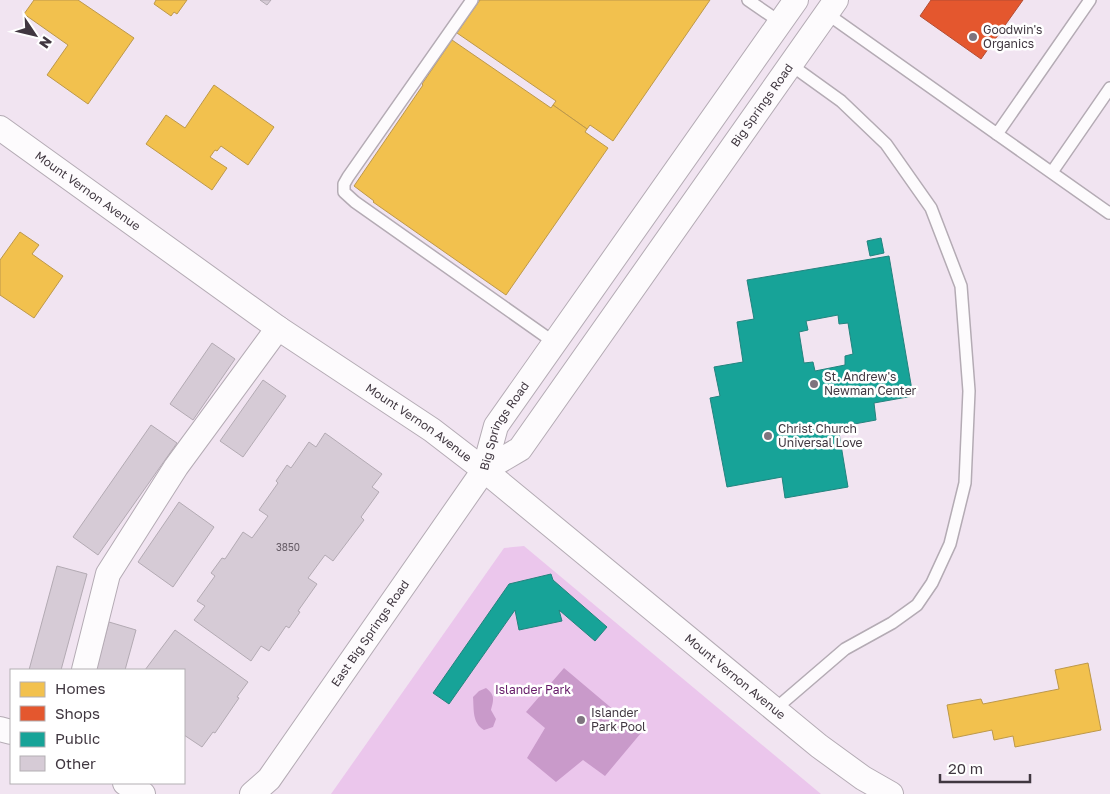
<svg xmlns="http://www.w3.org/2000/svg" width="1110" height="794" font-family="'Golos Text',sans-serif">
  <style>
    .green { fill: #ebc6ec }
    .water { fill: #c99aca }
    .homes { fill: #f2c14e; stroke: #bd984a }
    .shops { fill: #e4572e; stroke: #b34d33 }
    .public { fill: #17a398; stroke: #23837e; fill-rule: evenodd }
    .building { fill: #d6cbd6; stroke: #b3aab3 }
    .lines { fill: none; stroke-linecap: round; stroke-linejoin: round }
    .service-casing { stroke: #b4abb4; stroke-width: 14 }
    .minor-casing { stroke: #b4abb4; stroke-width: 26 }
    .service { stroke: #fdfbfd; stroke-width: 11 }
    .minor { stroke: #fdfbfd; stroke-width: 24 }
    .poi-dot { fill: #7e747e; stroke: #fff; stroke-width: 2 }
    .labels { text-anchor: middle; stroke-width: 5; stroke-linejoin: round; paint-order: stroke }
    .number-label { font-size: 10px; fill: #665c66 }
    .poi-label { font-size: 12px; fill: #403740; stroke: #fff; text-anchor: start }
    .street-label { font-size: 12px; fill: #403740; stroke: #fff }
    .park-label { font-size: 12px; fill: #661a69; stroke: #fff }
  </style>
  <rect width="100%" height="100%" fill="#f1e4f1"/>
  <polygon class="green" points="524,546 821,794 331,794 504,548"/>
  <g class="water">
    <polygon points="564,668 641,733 605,776 583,760 556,782 527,758 545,728 526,712"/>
    <path d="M486,688C495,695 494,699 491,710L496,719L493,727L484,730C472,723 474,709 473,697L479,691Z"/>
  </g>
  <g class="homes">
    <polygon points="34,0 78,0 134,38 88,104 47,75 68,45 24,14"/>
    <polygon points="156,0 187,0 177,14 174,12 171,16 154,4"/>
    <polygon points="480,0 710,0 613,141 590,125 587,129 553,105 556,101 457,33"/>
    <polygon points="452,40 551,108 553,105 587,129 585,132 608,148 506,295 373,202 374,201 354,186 423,85 422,84"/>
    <polygon points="214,85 274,127 248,165 221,146 217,151 215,150 210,157 227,168 212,190 146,144 166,115 185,128"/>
    <polygon points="20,232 39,245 32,254 63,276 34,318 0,295 0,260"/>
    <polygon points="1088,663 1101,730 1015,747 1013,736 994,740 992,730 953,738 947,705 981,699 983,704 1059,689 1055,670"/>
  </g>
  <polygon class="shops" points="931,0 1023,0 981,59 920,16"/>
  <g class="public">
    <polygon points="881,238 884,253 870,256 867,241"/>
    <path d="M889,256L913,396L874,403L876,420L838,427L848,487L785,498L782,477L727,487L710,398L720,396L714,367L743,362L737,322L754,319L747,280ZM838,315L839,324L848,323L853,354L845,356V365L815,371L813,362L804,363L799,332L808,330L806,321Z"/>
    <polygon points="551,574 553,580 607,627 595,641 559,610 562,621 519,630 515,610 449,704 433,693 509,584"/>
  </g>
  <g class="building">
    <polygon points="260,0 271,0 267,5"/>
    <polygon points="212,343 235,359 193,420 170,404"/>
    <polygon points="263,380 286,396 243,457 220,441"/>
    <polygon points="151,425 177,443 98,555 73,537"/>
    <polygon points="325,433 382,474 372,487 379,492 361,517 364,520 333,561 325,555 308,578 317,584 298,611 300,612 289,628 286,626 269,651 261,646 251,661 194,620 205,606 197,601 215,576 211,573 222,558 225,559 243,532 252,538 268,516 259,510 278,483 276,481 287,465 291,468 309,442 316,447"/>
    <polygon points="179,502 214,527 173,587 138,562"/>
    <polygon points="57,566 87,574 61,670 29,670"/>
    <polygon points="109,622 136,630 125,670 96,670"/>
    <polygon points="175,630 248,682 237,697 239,698 215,733 213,732 202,747 184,735 184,670 145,670"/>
  </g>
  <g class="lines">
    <defs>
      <g id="service">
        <polyline points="472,0 348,177 344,184 344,192 355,202 555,343"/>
        <polyline points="748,0 780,22"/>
        <polyline points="826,13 997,134 1090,0"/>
        <polyline points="997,134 1109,213 1110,212"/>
        <polyline points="1052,172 1110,88"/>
        <polyline points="774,710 845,649 892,623 917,605 932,583 950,544 965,483 969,391 961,286 931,208 886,144 841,101 791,65"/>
      </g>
      <g id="minor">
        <path id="s1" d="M0,128L278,328L432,430L484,470L819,746L863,778L891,794"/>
        <path id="s2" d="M484,470L520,449L836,0"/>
        <polyline points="84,670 108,574 176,467 278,328"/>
        <polyline points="0,729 11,732"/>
        <polyline points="125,783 143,794"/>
        <path id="s3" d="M252,794L269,779L484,470L496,426L796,0"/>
      </g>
    </defs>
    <use href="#service" class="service-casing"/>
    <use href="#minor" class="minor-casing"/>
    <use href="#service" class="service"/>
    <use href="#minor" class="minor"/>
  </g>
  <g class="poi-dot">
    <circle cx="973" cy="37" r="5"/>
    <circle cx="814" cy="384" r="5"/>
    <circle cx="768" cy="436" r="5"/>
    <circle cx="581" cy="720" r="5"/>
  </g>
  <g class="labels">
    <g class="number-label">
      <text x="288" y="551">3850</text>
    </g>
    <g class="poi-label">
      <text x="983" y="34">Goodwin's<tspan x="983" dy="14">Organics</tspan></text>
      <text x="824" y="381">St. Andrew's<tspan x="824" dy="14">Newman Center</tspan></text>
      <text x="778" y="433">Christ Church<tspan x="778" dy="14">Universal Love</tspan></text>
      <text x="591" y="717">Islander<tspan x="591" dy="14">Park Pool</tspan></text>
    </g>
    <g class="street-label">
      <text dy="4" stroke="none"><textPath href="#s2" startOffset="462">Big Springs Road</textPath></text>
      <text dy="4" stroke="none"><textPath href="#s1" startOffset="108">Mount Vernon Avenue</textPath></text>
      <text dy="4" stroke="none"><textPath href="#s1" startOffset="512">Mount Vernon Avenue</textPath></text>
      <text dy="4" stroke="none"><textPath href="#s3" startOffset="448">Big Springs Road</textPath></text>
      <text dy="4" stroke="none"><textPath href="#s3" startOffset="200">East Big Springs Road</textPath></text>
      <text dy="4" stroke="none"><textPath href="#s1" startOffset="918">Mount Vernon Avenue</textPath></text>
    </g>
    <g class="park-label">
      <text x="533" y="694">Islander Park</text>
    </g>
  </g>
  <rect x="10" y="669" width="175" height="115" fill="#ffffff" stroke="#b3afb3"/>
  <rect x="20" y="682" width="25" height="15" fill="#f2c14e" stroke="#b3afb3"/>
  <text x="55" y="694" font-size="15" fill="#403740">Homes</text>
  <rect x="20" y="706" width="25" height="15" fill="#e4572e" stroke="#b3afb3"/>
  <text x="55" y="719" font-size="15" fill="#403740">Shops</text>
  <rect x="20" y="732" width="25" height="15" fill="#17a398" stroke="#b3afb3"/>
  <text x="55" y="744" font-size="15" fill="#403740">Public</text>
  <rect x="20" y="756" width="25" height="15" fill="#d6cbd6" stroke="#b3afb3"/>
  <text x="55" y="769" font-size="15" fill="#403740">Other</text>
  <g transform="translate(35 35) rotate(125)" stroke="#ffffff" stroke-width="4" paint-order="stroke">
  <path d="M0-4L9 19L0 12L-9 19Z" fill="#403740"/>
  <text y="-8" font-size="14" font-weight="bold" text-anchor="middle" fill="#403740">N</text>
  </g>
  <path d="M940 774v8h90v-8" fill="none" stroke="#403740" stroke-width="2.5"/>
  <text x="948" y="774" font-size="15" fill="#403740" stroke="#ffffff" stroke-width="4" paint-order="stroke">20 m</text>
</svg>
